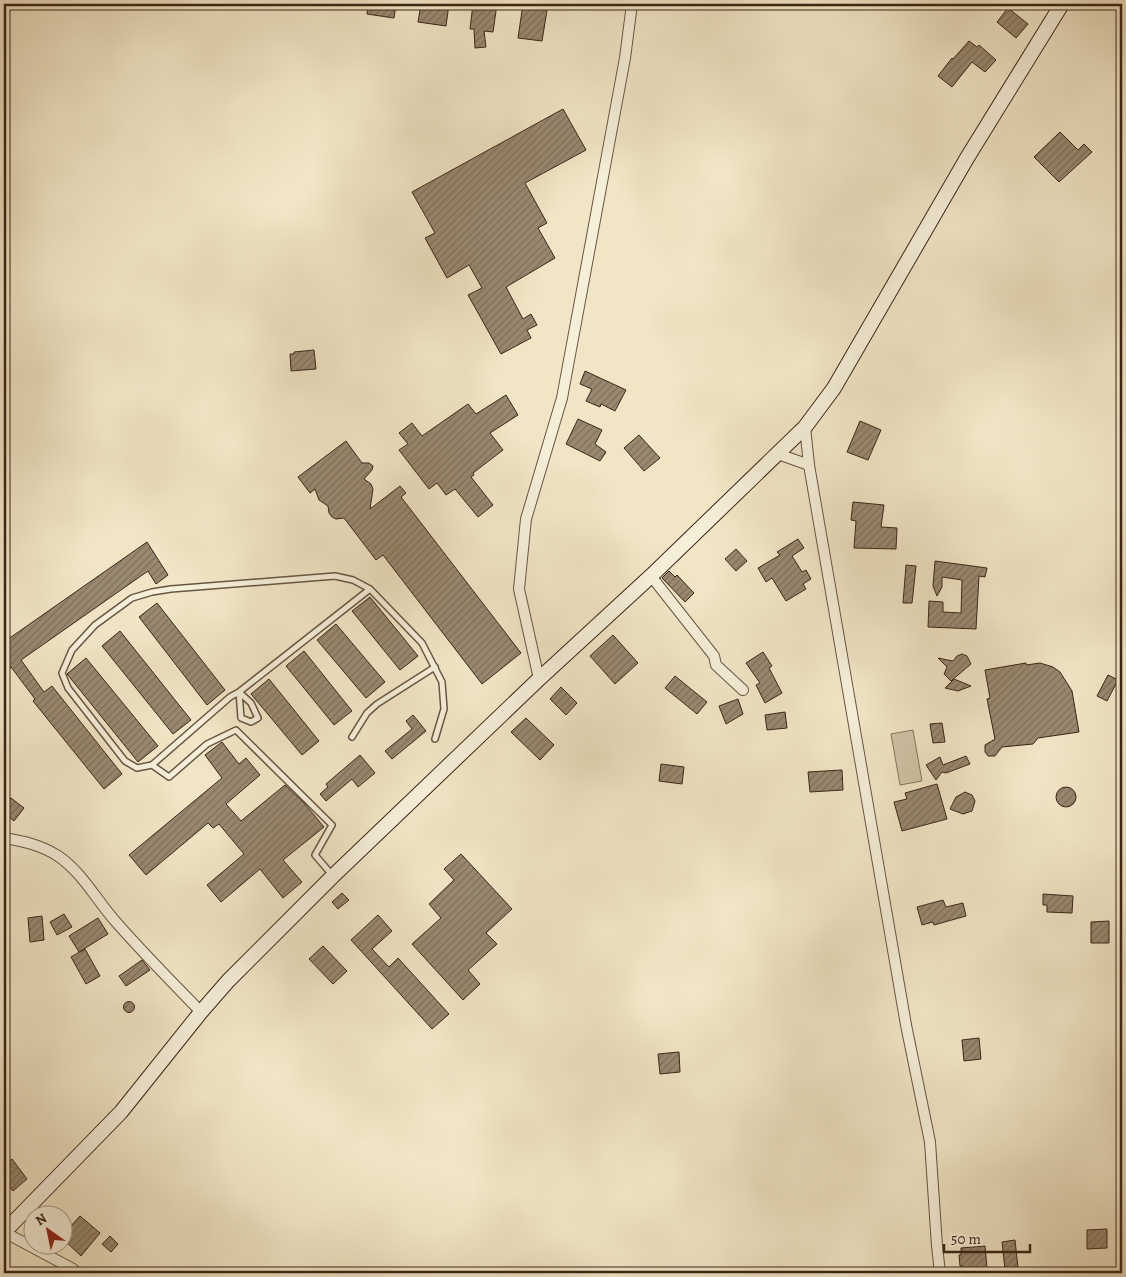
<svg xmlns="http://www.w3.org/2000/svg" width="1126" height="1277" font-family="Alegreya,serif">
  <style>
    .pitch { fill: #d1c4a7; stroke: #86745e }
    .building { fill: url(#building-hatch); stroke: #3b2516 }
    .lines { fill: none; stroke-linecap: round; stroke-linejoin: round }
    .service-casing { stroke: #685542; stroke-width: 8 }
    .minor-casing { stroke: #685542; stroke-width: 12 }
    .secondary-casing { stroke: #3b2516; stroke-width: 16 }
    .service { stroke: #f5eed9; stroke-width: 5 }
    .minor { stroke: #f5eed9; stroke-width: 10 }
    .secondary { stroke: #f5eed9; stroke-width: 14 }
  </style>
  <defs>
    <pattern id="building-hatch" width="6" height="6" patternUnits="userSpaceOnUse" patternTransform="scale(1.25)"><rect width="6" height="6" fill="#998971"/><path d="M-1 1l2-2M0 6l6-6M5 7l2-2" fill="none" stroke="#7e705c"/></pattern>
  </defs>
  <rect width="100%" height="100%" fill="#f0e5c5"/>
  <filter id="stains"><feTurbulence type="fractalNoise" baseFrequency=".004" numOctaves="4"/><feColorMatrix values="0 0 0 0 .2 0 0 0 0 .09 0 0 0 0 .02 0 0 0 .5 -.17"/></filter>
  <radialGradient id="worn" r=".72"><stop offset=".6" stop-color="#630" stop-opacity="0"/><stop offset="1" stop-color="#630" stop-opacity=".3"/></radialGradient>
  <polygon class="pitch" points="913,730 922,781 900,785 891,734"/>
  <g class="building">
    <polygon points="368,4 396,4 394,18 367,14"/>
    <polygon points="421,4 449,4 446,26 418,22"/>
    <polygon points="473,4 497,4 493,32 484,31 486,47 475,48 474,29 470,29"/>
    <polygon points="523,4 548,4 542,41 518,38"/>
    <polygon points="1008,8 1028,24 1016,38 997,22"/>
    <polygon points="969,41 977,47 979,45 996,60 985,72 972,62 952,87 938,76 952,58 953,59"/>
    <polygon points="563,109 586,150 525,183 547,223 538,228 555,258 506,287 523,319 531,314 537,325 527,330 531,338 501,354 468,295 482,288 469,265 447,278 425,238 435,233 412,192"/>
    <polygon points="1060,132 1078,150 1084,144 1092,152 1059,182 1034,157"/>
    <polygon points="314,350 316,369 291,371 290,354 294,354 294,352"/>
    <polygon points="585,371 626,390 615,411 601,404 600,407 586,401 592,389 580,384"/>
    <polygon points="506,395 518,415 490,433 503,450 473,473 474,475 471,477 493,505 478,517 455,489 446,495 437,483 429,489 399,450 408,444 399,433 412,423 422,436 468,404 476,414"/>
    <polygon points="578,419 602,430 595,444 606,452 600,461 566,444"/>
    <polygon points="860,421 881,430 868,460 847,452"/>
    <polygon points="639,435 660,458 644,471 624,448"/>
    <polygon points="346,441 362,463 369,463 373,466 372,470 364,479 371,484 373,489 370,509 400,486 406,493 401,497 521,653 482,684 383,555 376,560 344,518 336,519 332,517 329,513 328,506 319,500 315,489 310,493 298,477"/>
    <polygon points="853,502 884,505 881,527 897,528 896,549 854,548 856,521 851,520"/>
    <polygon points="798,539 804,548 792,556 802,572 806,570 811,579 803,584 806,589 786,601 772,578 766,582 758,568 780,555 777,552"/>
    <polygon points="147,542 168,575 156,584 148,571 21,660 44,692 52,686 122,774 104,789 33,701 35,699 11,667 4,672 4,642"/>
    <polygon points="736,549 747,561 736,571 725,559"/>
    <polygon points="935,561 987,568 985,577 979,576 976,629 928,627 929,601 943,602 943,612 961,613 962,580 942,577 942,587 937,596 933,586"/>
    <polygon points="906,565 916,566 912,603 903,603"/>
    <polygon points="669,571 675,577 677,575 694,593 685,602 662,578"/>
    <polygon points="370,597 418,656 400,670 352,611"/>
    <polygon points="157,603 225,690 207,705 139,617"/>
    <polygon points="336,624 385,682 366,698 317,640"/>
    <polygon points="120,631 191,720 173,734 102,646"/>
    <polygon points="613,635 638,663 615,684 590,656"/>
    <polygon points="304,651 352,711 334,725 286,666"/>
    <polygon points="763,652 772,666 769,668 782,693 765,703 756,685 760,683 746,663"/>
    <polygon points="962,654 967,656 971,664 951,681 944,674 947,667 938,658 953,661 957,656"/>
    <polygon points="86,658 158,746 138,762 67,674"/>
    <polygon points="1026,663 1026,665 1040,663 1053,667 1060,672 1072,691 1079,732 1038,738 1033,744 1002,747 995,756 988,756 985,752 985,745 995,739 987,699 990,698 985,670"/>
    <polygon points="1108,675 1118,680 1107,701 1097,696"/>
    <polygon points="675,676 707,702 697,714 665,688"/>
    <polygon points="269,679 319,741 302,755 251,694"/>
    <polygon points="954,679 971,686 958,691 945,688"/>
    <polygon points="561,687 577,703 566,715 550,699"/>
    <polygon points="738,699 743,714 726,724 719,706"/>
    <polygon points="785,712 787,728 767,730 765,715"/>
    <polygon points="413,715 426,731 392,759 385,751 412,729 406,721"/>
    <polygon points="526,718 554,745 540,760 511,732"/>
    <polygon points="942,723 945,742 933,743 930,724"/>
    <polygon points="222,742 239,764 246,758 260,775 226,804 241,821 285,785 304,803 324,827 283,860 302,882 283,898 260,869 221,902 207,885 244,854 219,824 213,828 208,823 146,875 129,855 222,778 205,755"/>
    <polygon points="360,755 375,773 358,787 352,779 326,801 320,794 328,787 326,784"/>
    <polygon points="966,756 970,764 946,773 942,772 936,780 926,765 940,757 943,765"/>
    <polygon points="661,764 684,767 682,784 659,781"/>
    <polygon points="842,770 843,790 810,792 808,772"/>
    <polygon points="937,784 947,819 902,831 894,802 907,799 905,793"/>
    <circle cx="1066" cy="797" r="10"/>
    <polygon points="965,792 972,795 975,801 972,811 963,814 950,809 956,797"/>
    <polygon points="11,798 24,808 14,821 4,813 4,806"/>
    <polygon points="461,854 512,909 486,933 497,944 468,970 480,984 463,1000 412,944 441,918 429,904 454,880 444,869"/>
    <polygon points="342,893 349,900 338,909 332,902"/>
    <polygon points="1043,894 1073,896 1072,913 1047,912 1047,905 1043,905"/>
    <polygon points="943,900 946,907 963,903 966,916 934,925 933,922 922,925 917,907"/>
    <polygon points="64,914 72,927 57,935 50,922"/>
    <polygon points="378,915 392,931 372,949 389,967 398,958 449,1014 432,1029 351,940"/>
    <polygon points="42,916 44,940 30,942 28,918"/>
    <polygon points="98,918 108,934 79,952 69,936"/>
    <polygon points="1109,921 1109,943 1091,943 1091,922"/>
    <polygon points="323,946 347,971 333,984 309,959"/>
    <polygon points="85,949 100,976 86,984 71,957"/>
    <polygon points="142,960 150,970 126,986 119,976"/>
    <circle cx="129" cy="1007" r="5.5"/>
    <polygon points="979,1038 981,1059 964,1061 962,1040"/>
    <polygon points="679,1052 680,1072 660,1074 658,1054"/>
    <polygon points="12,1159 27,1179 13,1191 4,1179 4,1166"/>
    <polygon points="80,1216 100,1233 81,1256 62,1238 62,1220 70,1227"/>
    <polygon points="1107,1229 1107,1248 1087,1249 1087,1230"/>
    <polygon points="110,1236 118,1244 111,1252 102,1244"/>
    <polygon points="1015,1240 1018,1268 1005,1269 1002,1242"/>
    <polygon points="985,1246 987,1268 962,1271 962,1266 960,1266 959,1255 961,1255 961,1248"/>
  </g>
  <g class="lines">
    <defs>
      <g id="service">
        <polyline points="370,589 353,580 335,576 171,589 152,592 132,598 95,625 72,650 62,673 68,688 125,761 137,768 152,765 230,697 239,692 251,703 258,718 251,722 241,718 239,692 370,589 422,643 442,682 444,709 435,739"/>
        <polyline points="352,737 367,713 377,704 435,667"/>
        <polyline points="152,765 169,777 207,744 236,730 332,825 315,855 333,876"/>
      </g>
      <g id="minor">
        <polyline points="805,427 809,465 906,1025 930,1142 937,1246 940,1273"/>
        <polyline points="778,454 809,465"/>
        <polyline points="651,576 714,656 716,665 743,690"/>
        <polyline points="539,679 519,589 526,519 562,398 625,58 632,4"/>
        <path d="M4,838C23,841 41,845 58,856C83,873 96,900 116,922C143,953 172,982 201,1012"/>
        <polyline points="4,1232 73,1269 77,1273"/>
      </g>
      <polyline id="secondary" points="4,1232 121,1112 201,1012 228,981 333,876 539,679 651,576 805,427 834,388 967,158 1062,4"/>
    </defs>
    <use href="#service" class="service-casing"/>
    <use href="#minor" class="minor-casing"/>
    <use href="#secondary" class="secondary-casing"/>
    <use href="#service" class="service"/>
    <use href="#minor" class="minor"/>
    <use href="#secondary" class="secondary"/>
  </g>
  <rect width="1126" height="1277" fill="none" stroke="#f0e5c5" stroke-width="20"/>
  <rect x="5" y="5" width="1116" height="1267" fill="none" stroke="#3b2516" stroke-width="2.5"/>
  <rect x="10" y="10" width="1106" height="1257" fill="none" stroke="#3b2516"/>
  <g transform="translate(48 1230) rotate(327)"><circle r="24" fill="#f5eed9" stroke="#ab9e8b"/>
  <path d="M0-4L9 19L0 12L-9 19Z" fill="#8f2418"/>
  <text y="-8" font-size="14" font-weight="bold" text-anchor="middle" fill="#3b2516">N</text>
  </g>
  <path d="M944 1244v8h86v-8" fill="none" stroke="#3b2516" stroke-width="2.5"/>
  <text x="951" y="1244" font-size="15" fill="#3b2516" stroke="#f5eed9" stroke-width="4" paint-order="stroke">50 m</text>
  <rect width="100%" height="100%" filter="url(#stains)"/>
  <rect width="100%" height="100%" fill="url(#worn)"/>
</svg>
